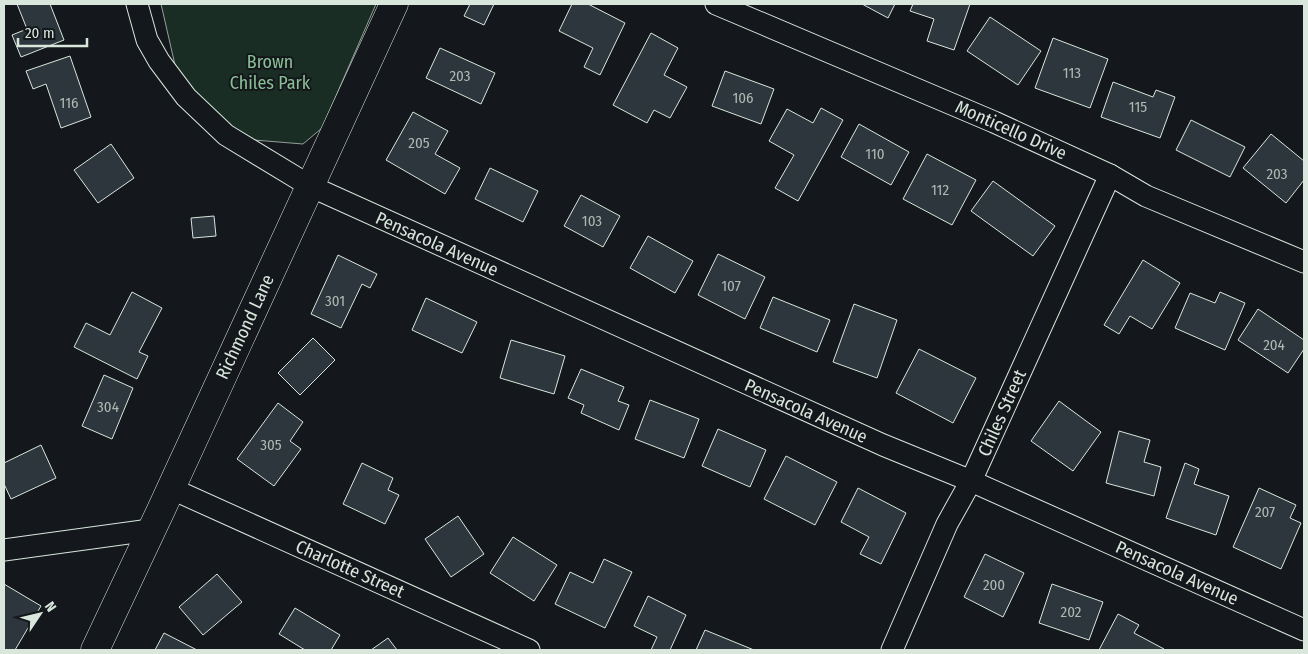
<svg xmlns="http://www.w3.org/2000/svg" width="1308" height="654" font-family="'Fira Sans Condensed',sans-serif">
  <style>
    .green { fill: #1a2d24; stroke: #939e99 }
    .building { fill: #2c363c; stroke: #d8e6dc }
    .lines { fill: none; stroke-linecap: round; stroke-linejoin: round }
    .street-casing { stroke: #d8e6dc; stroke-width: 23 }
    .secondary-casing { stroke: #d8e6dc; stroke-width: 29 }
    .street { stroke: #14181c; stroke-width: 21 }
    .secondary { stroke: #14181c; stroke-width: 28 }
    .labels { text-anchor: middle; stroke-width: 4; stroke-linejoin: round; paint-order: stroke }
    .number-label { font-size: 15px; fill: #adbab4 }
    .park-label { font-size: 18px; fill: #8ac095; stroke: #14181c }
    .street-label { font-size: 18px; fill: #d8e6dc; stroke: #14181c }
  </style>
  <rect width="100%" height="100%" fill="#14181c"/>
  <polygon class="green" points="161,4 376,4 322,128 303,144 254,140 217,121 178,78"/>
  <g class="building">
    <polygon points="17,4 50,4 64,40 21,57 12,35 27,29"/>
    <polygon points="470,4 494,4 484,25 464,16"/>
    <polygon points="572,4 588,4 625,23 600,75 584,67 593,48 559,31"/>
    <polygon points="862,4 895,4 888,18"/>
    <polygon points="913,4 970,4 954,50 927,41 934,19 910,11"/>
    <polygon points="990,17 1041,51 1018,85 967,51"/>
    <polygon points="651,33 678,48 664,75 687,87 670,118 654,110 647,123 613,105"/>
    <polygon points="1053,38 1108,59 1090,108 1035,88"/>
    <polygon points="440,48 495,73 481,104 426,78"/>
    <polygon points="70,56 91,117 61,128 46,84 33,89 26,71"/>
    <polygon points="725,71 774,89 761,124 712,106"/>
    <polygon points="1113,82 1153,97 1156,90 1175,97 1160,138 1101,117"/>
    <polygon points="821,108 843,120 798,201 775,188 794,155 769,141 787,109 813,123"/>
    <polygon points="413,112 448,131 435,154 460,168 445,194 386,160"/>
    <polygon points="1191,120 1245,147 1230,177 1176,150"/>
    <polygon points="859,124 909,152 891,185 841,157"/>
    <polygon points="1271,134 1304,161 1304,180 1286,203 1243,168"/>
    <polygon points="111,144 134,178 98,203 74,170"/>
    <polygon points="927,154 976,180 952,225 903,199"/>
    <polygon points="490,168 538,191 523,222 475,199"/>
    <polygon points="993,181 1055,226 1033,256 971,211"/>
    <polygon points="581,195 620,216 603,247 564,226"/>
    <polygon points="214,216 216,236 193,238 191,218"/>
    <polygon points="648,236 693,261 675,293 630,268"/>
    <polygon points="718,254 765,277 745,319 698,295"/>
    <polygon points="338,255 377,274 370,288 362,284 341,328 311,314"/>
    <polygon points="1143,260 1180,283 1152,329 1130,316 1119,334 1104,325"/>
    <polygon points="132,292 162,308 139,352 148,356 137,379 74,347 86,323 110,335"/>
    <polygon points="1220,292 1245,303 1225,350 1175,328 1190,293 1215,303"/>
    <polygon points="773,297 830,320 817,352 760,328"/>
    <polygon points="426,298 477,322 462,353 412,330"/>
    <polygon points="854,304 897,320 877,378 833,362"/>
    <polygon points="1258,309 1304,340 1304,349 1288,373 1238,340"/>
    <polygon points="313,338 335,360 300,395 278,373"/>
    <polygon points="511,340 565,356 554,394 500,378"/>
    <polygon points="919,349 976,378 953,423 896,393"/>
    <polygon points="581,369 624,387 618,401 629,405 619,430 581,413 584,405 568,398"/>
    <polygon points="104,375 133,388 112,439 82,426"/>
    <polygon points="650,400 699,419 684,458 635,439"/>
    <polygon points="1059,401 1101,432 1073,471 1031,441"/>
    <polygon points="278,403 303,422 290,441 301,449 274,486 237,459"/>
    <polygon points="718,429 766,450 750,487 702,466"/>
    <polygon points="1119,431 1150,440 1144,462 1161,467 1154,496 1106,483"/>
    <polygon points="41,445 56,478 11,499 4,484 4,463"/>
    <polygon points="786,456 837,482 815,525 764,499"/>
    <polygon points="362,463 393,478 388,490 399,495 385,524 343,504"/>
    <polygon points="1185,463 1199,469 1194,484 1229,496 1216,535 1166,518"/>
    <polygon points="858,488 906,513 881,564 860,554 869,537 841,522"/>
    <polygon points="1259,488 1296,505 1290,518 1301,523 1281,569 1233,547"/>
    <polygon points="458,516 484,554 451,577 425,539"/>
    <polygon points="513,537 557,565 534,601 490,573"/>
    <polygon points="985,554 1024,573 1003,617 964,597"/>
    <polygon points="604,559 632,572 605,628 555,604 570,572 593,583"/>
    <polygon points="217,574 242,602 203,635 179,607"/>
    <polygon points="4,584 41,606 15,650 4,650"/>
    <polygon points="1052,584 1103,602 1089,640 1039,623"/>
    <polygon points="648,596 686,615 670,650 651,650 657,637 634,626"/>
    <polygon points="295,608 340,635 331,650 305,650 279,634"/>
    <polygon points="1118,614 1139,625 1134,633 1164,649 1163,650 1099,650"/>
    <polygon points="705,630 754,650 696,650"/>
    <polygon points="164,633 197,650 155,650"/>
    <polygon points="388,638 397,650 371,650"/>
  </g>
  <g class="lines">
    <defs>
      <g id="street">
        <polyline points="137,4 147,40 159,61 186,97 226,135 310,186 883,445 971,481 1304,630"/>
        <polyline points="716,4 994,122 1110,175 1146,196 1304,262"/>
        <polyline points="170,488 529,650"/>
        <polyline points="4,550 150,530"/>
        <polyline points="892,650 947,524 971,481 1110,175"/>
      </g>
      <polyline id="secondary" points="95,650 161,510 394,4"/>
    </defs>
    <use href="#street" class="street-casing"/>
    <use href="#secondary" class="secondary-casing"/>
    <use href="#street" class="street"/>
    <use href="#secondary" class="secondary"/>
  </g>
  <g class="labels">
    <g class="number-label">
      <text x="1072" y="78">113</text>
      <text x="460" y="81">203</text>
      <text x="743" y="103">106</text>
      <text x="69" y="108">116</text>
      <text x="1138" y="112">115</text>
      <text x="419" y="148">205</text>
      <text x="875" y="159">110</text>
      <text x="1277" y="179">203</text>
      <text x="940" y="195">112</text>
      <text x="592" y="226">103</text>
      <text x="731" y="291">107</text>
      <text x="335" y="306">301</text>
      <text x="1274" y="350">204</text>
      <text x="108" y="412">304</text>
      <text x="271" y="450">305</text>
      <text x="1265" y="517">207</text>
      <text x="994" y="590">200</text>
      <text x="1071" y="617">202</text>
    </g>
    <g class="park-label">
      <text x="270" y="68">Brown<tspan x="270" dy="21">Chiles Park</tspan></text>
    </g>
    <g class="street-label">
      <text transform="translate(1011 130) rotate(24)" y="6">Monticello Drive</text>
      <text transform="translate(437 244) rotate(24)" y="6">Pensacola Avenue</text>
      <text transform="translate(245 327) rotate(-65)" y="6">Richmond Lane</text>
      <text transform="translate(806 411) rotate(24)" y="6">Pensacola Avenue</text>
      <text transform="translate(1002 413) rotate(-66)" y="6">Chiles Street</text>
      <text transform="translate(350 569) rotate(24)" y="6">Charlotte Street</text>
      <text transform="translate(1177 573) rotate(24)" y="6">Pensacola Avenue</text>
    </g>
  </g>
  <rect width="1308" height="654" fill="none" stroke="#d8e6dc" stroke-width="10"/>
  <g transform="translate(40 614) rotate(55)" stroke="#14181c" stroke-width="4" paint-order="stroke">
  <path d="M0-4L9 19L0 12L-9 19Z" fill="#d8e6dc"/>
  <text y="-8" font-size="14" font-weight="bold" text-anchor="middle" fill="#d8e6dc">N</text>
  </g>
  <path d="M18 38v8h69v-8" fill="none" stroke="#d8e6dc" stroke-width="2.5"/>
  <text x="25" y="38" font-size="15" fill="#d8e6dc" stroke="#14181c" stroke-width="4" paint-order="stroke">20 m</text>
</svg>
